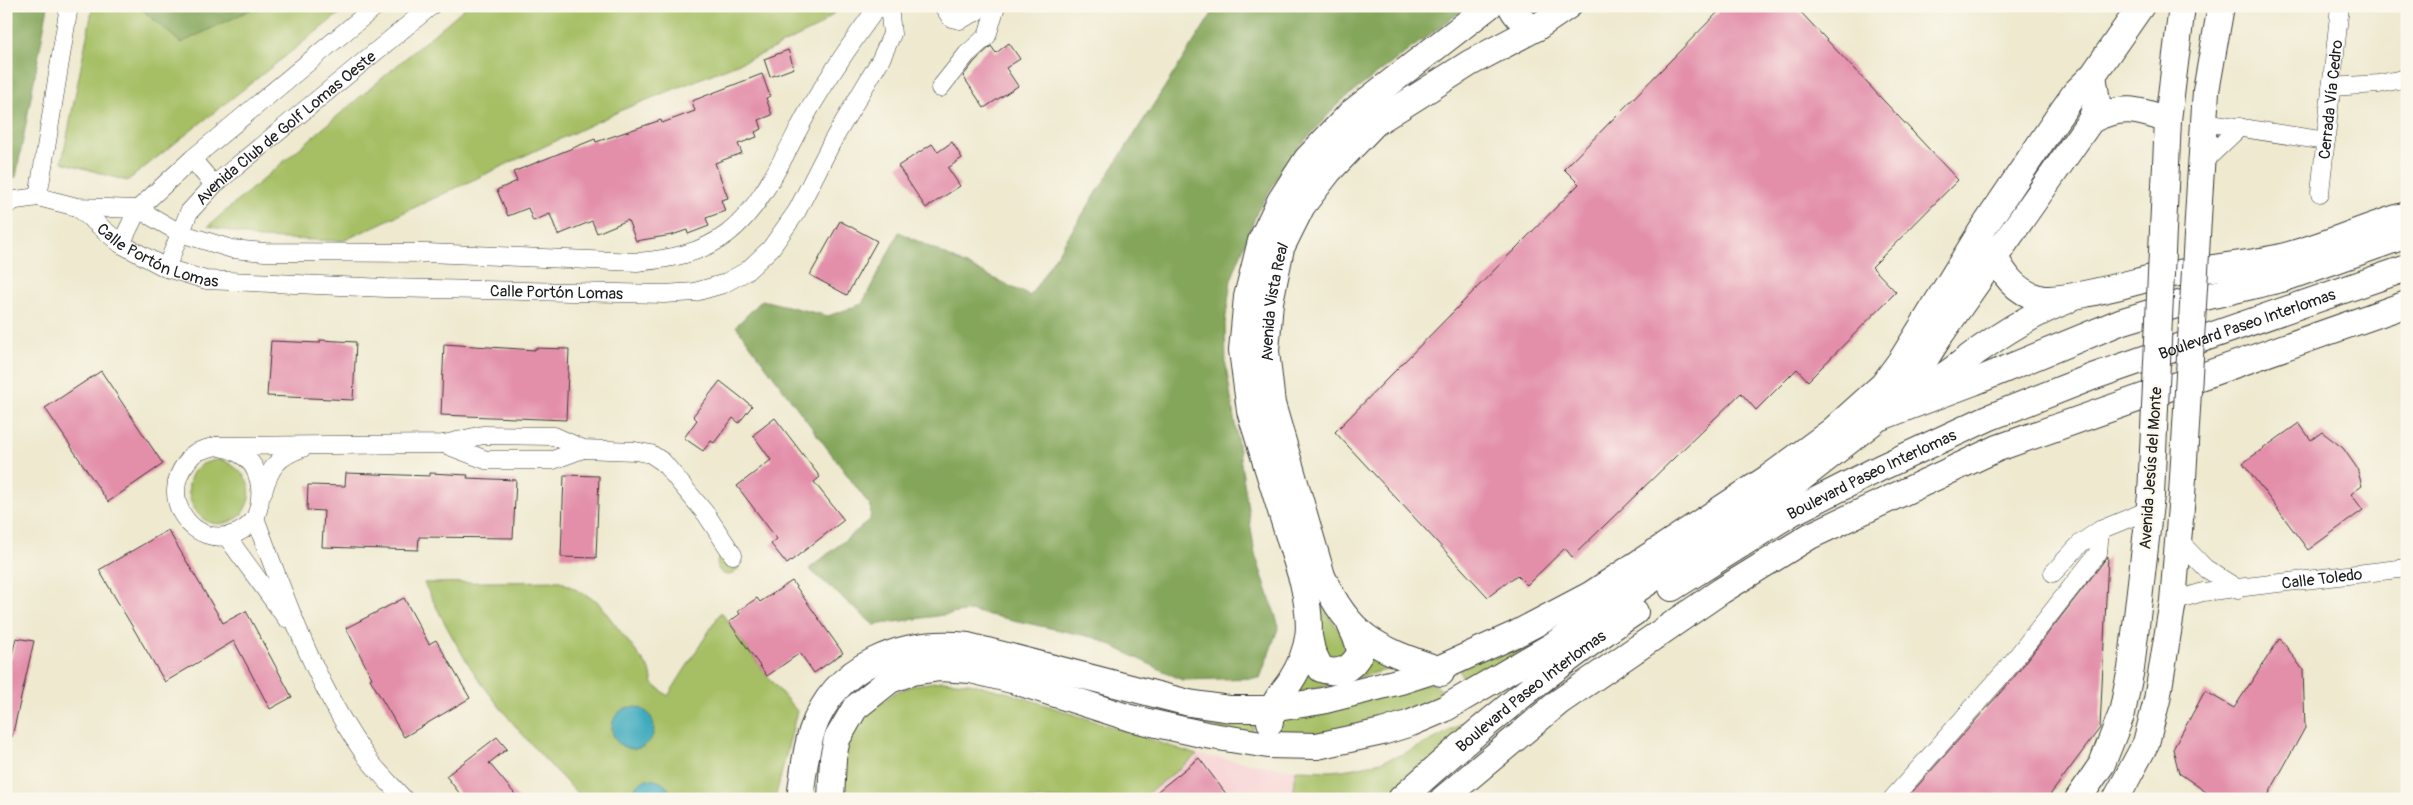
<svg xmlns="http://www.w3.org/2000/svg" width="2413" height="805" font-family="Pangolin,sans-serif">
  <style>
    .built { fill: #f7cfd3 }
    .green { fill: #a6bf65; stroke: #616e40 }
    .forest { fill: #84a65a; stroke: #50613b }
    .water { fill: #3eaabd; stroke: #2d636c }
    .building { fill: #e38faa }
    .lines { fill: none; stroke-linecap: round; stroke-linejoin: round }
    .street-casing { stroke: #3c3b37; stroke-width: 19 }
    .secondary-casing { stroke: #3c3b37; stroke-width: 28 }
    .street { stroke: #fff; stroke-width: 18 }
    .secondary { stroke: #fff; stroke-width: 26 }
    .secondary-bridge-casing { stroke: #3c3b37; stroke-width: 28; stroke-linecap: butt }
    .secondary-bridge { stroke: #fff; stroke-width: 26 }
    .labels { text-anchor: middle; stroke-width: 4.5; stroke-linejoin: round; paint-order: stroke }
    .street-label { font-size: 16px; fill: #1c1c1c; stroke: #fbf7ec }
  </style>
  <rect width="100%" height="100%" fill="#fbf7ec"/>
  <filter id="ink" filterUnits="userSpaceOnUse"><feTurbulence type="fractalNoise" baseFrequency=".02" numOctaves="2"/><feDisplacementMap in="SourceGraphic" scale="10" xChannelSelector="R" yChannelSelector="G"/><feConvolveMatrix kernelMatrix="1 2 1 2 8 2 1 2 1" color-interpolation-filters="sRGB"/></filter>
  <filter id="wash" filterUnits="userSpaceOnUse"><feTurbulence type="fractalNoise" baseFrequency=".0096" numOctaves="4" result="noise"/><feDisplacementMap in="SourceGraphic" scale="20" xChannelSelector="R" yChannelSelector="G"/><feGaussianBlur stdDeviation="1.12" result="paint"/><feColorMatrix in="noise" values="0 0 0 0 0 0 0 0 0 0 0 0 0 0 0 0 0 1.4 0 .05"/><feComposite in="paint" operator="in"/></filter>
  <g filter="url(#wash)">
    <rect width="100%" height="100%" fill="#eee9cf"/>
    <polygon class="built" points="1197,755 1296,770 1293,799 1141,799"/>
    <g class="green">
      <polygon points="93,6 138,6 181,42 258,6 349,6 127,181 62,162"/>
      <polygon points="467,6 842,6 818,27 762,54 624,109 343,241 259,238 208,226"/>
      <path d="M223,460C247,472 259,490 241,515C239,518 235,519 231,521C192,538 171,472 208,462C213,460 218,460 223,460Z"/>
      <circle cx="728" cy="564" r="11"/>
      <path d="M560,581L597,601L650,670L653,684L668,696L721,612L767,676L797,711L775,799H583C549,765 517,730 488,692C463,660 443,620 424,583Z"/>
      <polygon points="1315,597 1342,634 1349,652 1335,663 1323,660"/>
      <polygon points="1540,631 1544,638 1465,684 1459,669"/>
      <polygon points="1366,652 1402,666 1292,694 1311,666"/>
      <polygon points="941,681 969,683 1009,693 1197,755 1141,799 843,799 847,745 864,716 896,692 915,685"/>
      <path d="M1431,683C1442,688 1445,694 1441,705L1284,747L1273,728L1286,717Z"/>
      <path d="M1520,685L1396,799H1293L1296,770C1307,770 1319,771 1330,771C1402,767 1462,724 1520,685Z"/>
      <polygon points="1159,709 1215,718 1254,720 1252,735 1156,716"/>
    </g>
    <g class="forest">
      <polygon points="6,6 48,6 16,177 6,181"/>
      <polygon points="138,6 258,6 181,43"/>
      <polygon points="1217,6 1468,6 1341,101 1290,157 1257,212 1231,280 1225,323 1226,366 1255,554 1279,626 1260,678 1182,680 1096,638 971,611 874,625 809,569 870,520 871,507 736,326 762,300 828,316 862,304 899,232 1030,296"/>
    </g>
    <g class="water">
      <circle cx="633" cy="728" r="21"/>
      <path d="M646,779C661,780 668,784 673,799H631L635,787Z"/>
    </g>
    <g id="blocks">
      <g class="building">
        <polygon points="1724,6 1795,6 1958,180 1872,267 1896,292 1808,381 1797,369 1756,410 1741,393 1572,557 1565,548 1527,585 1517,575 1488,597 1335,432 1579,184 1564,169"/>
        <polygon points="1009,43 1020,59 1006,68 1018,86 984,108 963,76 975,61 991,46 996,53"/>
        <polygon points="788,50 794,68 770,77 764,59"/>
        <polygon points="762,74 770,96 766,98 772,115 759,120 762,129 755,132 757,137 738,144 742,153 715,163 728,198 721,200 725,211 706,218 709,226 688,234 687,230 672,235 636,241 628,220 597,233 592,221 558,235 550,214 533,221 528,208 508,216 497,190 517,181 513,172 595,139 596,142 661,120 662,123 695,111 692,101"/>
        <polygon points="952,142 962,158 948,168 960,186 926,208 898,166 932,144 938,152"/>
        <polygon points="840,221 877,241 847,295 810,275"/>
        <polygon points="320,340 356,342 353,400 267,396 271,341 320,343"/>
        <polygon points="444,344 535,350 535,348 569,349 566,420 441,415"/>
        <polygon points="101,371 163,464 108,502 45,408"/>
        <polygon points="720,381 752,406 739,423 733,418 714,443 711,441 703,451 684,438 697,420 693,416"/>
        <polygon points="775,418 820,477 814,482 844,520 787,564 771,544 777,539 737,486 771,460 753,435"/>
        <polygon points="2299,423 2311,440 2322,432 2343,448 2357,468 2362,486 2351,494 2363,510 2308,550 2243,463"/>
        <polygon points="346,473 430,476 430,473 468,475 467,478 516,480 513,538 419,537 418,550 322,547 324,511 307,510 308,485 345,486"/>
        <polygon points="564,475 599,476 596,558 561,557"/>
        <polygon points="168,530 223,623 246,611 292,697 270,709 234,641 165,682 99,570"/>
        <polygon points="2108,556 2100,728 2047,799 1906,799 2015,676"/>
        <polygon points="792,581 843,653 814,673 800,653 767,676 729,622 740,614 738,611 757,598 760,602"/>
        <polygon points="404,598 429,644 436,640 470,698 404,737 370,679 372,678 346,628"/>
        <polygon points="16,638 34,641 12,737 6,737 6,658 11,659"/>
        <polygon points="2280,638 2303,670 2305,728 2266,799 2216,799 2179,773 2173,749 2205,691 2234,708"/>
        <polygon points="497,737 507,749 489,763 519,799 464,799 446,776"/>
        <polygon points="1199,758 1230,799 1148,799"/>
      </g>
    </g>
  </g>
  <g filter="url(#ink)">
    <use href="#blocks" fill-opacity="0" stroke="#3c3b37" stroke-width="1"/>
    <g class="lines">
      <defs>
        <g id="street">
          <polyline points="943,6 951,18 960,20 976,12 979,6"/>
          <polyline points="2331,87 2379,84 2407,78"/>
          <polyline points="940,88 967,54 987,36 996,6"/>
          <polyline points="2204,122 2326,141"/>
          <polyline points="192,159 214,185"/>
          <polyline points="2201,164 2240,127"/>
          <path id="s1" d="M2320,193L2340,6"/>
          <polyline points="38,197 69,6"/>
          <path d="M6,205L16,200L38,197L77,207L138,209L180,233L232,249L265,252L427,253L637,262C669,259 700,254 727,234C764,206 787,148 810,108C831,73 854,39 878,6"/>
          <path id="s2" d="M77,207L121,244L166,268L206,280L386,288L664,294L695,292L723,284L747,271L771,248L797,211L833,140L881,59L892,34L889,6"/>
          <polyline points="121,244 138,209 192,159 376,6"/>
          <path id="s3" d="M166,268L189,212L214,185L431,6"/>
          <polyline points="444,444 486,460 553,460 583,449"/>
          <polyline points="216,446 444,444 483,435 554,436 583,449 635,451 651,454 663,462 706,514 733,555"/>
          <path d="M216,446C223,448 232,449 238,453C262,464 264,495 256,516C253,523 244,530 237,533C193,551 157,497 187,462C189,459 192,455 195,453C201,450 210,448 216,446Z"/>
          <path d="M263,492C270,467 278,456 303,448"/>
          <path d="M255,518C287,602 315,686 368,759C379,773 392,786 404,799"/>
          <polyline points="227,537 286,618"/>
          <polyline points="2179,541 2205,568 2238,589"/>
          <polyline points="2053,573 2081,543 2100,530 2149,510"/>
          <path id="s4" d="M2173,601L2203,592L2407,568"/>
          <polyline points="1892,799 2007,669 2098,553 2100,530"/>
        </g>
        <g id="secondary">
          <path d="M1511,6C1517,18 1524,23 1536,28"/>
          <path d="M2091,120C2121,105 2137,109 2168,120"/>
          <polyline points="2200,184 2206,91 2221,6"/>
          <polyline points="2165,186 2168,120 2182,6"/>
          <path d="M1988,246C2001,268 2011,291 2039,298C2060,303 2123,285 2147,279C2190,269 2234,267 2277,258C2322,248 2363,227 2407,215"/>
          <path d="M1924,387C1945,378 1960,363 1979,350C2006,331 2034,313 2066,301"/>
          <polyline points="1884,416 1974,382 2120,322 2196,299 2285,278 2407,235"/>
          <path id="s5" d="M1672,588L1791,513L1880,468L1988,418L2092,377L2407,268"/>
          <path d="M1309,636L1312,651L1321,669C1339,675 1351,670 1360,653L1358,642L1350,624"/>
          <path id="s6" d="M1441,673L1438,669C1377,649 1349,637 1322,576L1272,404L1266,351L1270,302L1281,248L1302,206L1329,171L1375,123L1470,63L1536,28L1568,6"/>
          <path d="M1270,722C1271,704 1280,696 1290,682C1313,646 1312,623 1303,582L1250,411L1242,350L1247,297L1261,241L1280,201L1307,159L1351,113L1489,6"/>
          <path d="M800,799C803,776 805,752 812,731C835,664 903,639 968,646L1189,703L1230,709H1271L1322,701L1401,681L1438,669L1516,634L1590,595L1768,478L1832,431L1883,385L1902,359L1980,233L2056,120L2075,93L2093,75L2141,6"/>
          <polyline points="831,799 833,758 837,739 855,708 890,680 912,672 940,668 971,670 1012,680 1130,718 1206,735 1268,745 1317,746 1382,732 1411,723 1444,709 1550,647 1780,495 1878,418 1897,399 1918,371 1941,334 2091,120 2097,102 2093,75"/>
          <path id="s7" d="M1401,799C1475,732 1552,667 1635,612"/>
          <polyline points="1443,799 1559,702 1721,591 1810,536 1998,448 2407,304"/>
          <polyline points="2078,799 2102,764 2122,713 2131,669 2151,495"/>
          <polyline points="2116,799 2146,743 2157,700 2173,601 2182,495"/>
        </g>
      </defs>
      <use href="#street" class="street-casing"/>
      <use href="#secondary" class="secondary-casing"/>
      <use href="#street" class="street"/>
      <use href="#secondary" class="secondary"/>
      <defs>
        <g id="secondary-bridge">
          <polyline points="2151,495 2165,186"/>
          <polyline points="2182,495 2200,184"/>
        </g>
      </defs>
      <use href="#secondary-bridge" class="secondary-bridge-casing"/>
      <use href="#secondary-bridge" class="secondary-bridge"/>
    </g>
  </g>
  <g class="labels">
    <g class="street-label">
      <text dy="6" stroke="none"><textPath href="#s1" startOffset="94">Cerrada Vía Cedro</textPath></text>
      <text dy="6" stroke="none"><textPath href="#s3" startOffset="189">Avenida Club de Golf Lomas Oeste</textPath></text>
      <text dy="6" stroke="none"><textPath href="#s2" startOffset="96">Calle Portón Lomas</textPath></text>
      <text dy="6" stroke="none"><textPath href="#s2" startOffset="501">Calle Portón Lomas</textPath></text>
      <text dy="6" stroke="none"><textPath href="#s6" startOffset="442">Avenida Vista Real</textPath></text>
      <text dy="6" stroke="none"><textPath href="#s5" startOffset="635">Boulevard Paseo Interlomas</textPath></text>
      <text transform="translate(2150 468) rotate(-86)" y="6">Avenida Jesús del Monte</text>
      <text dy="6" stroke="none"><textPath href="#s5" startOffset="230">Boulevard Paseo Interlomas</textPath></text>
      <text dy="6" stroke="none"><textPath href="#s4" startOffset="151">Calle Toledo</textPath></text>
      <text dy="6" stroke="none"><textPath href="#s7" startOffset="169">Boulevard Paseo Interlomas</textPath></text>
    </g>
  </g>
  <rect width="2413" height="805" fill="none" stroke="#fbf7ec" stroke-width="25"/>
</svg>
